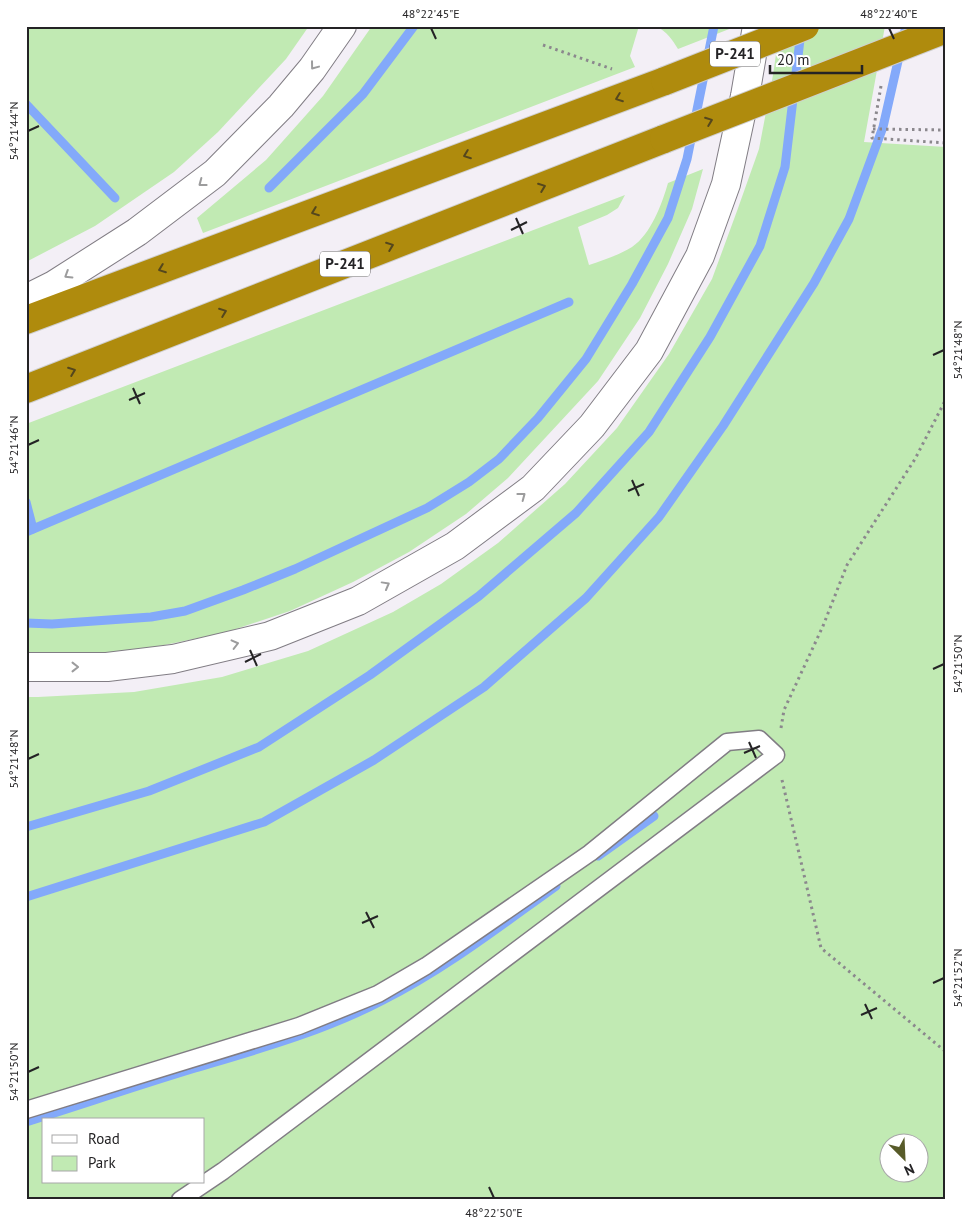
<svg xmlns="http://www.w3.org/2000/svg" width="972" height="1226" font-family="'PT Sans',sans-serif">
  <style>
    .green { fill: #c1eab3; fill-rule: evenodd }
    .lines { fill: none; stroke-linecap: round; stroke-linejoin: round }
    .stream { stroke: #83a9fa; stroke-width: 9 }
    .lane-casing { stroke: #817d84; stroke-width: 19 }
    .secondary-casing { stroke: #817d84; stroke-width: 30 }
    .highway-casing { stroke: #cfcfcf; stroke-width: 30 }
    .path { stroke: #8b888d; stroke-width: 3; stroke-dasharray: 2.5 4; stroke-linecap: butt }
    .lane { stroke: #fff; stroke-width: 16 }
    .secondary { stroke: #fff; stroke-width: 28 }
    .highway { stroke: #af8b0d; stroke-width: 28 }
    .highway-bridge-casing { stroke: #cfcfcf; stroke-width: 30; stroke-linecap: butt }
    .highway-bridge { stroke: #af8b0d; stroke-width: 28 }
    .oneway { stroke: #9c9c9d }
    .oneway2 { stroke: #55471d }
    .ticks { fill: none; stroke: #242325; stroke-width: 2 }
    .labels { text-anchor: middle; stroke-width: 5; stroke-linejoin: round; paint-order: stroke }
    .shield { fill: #fff; stroke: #666566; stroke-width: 1 }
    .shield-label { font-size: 15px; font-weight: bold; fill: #242325 }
    .neatline { fill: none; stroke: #242325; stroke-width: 2 }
    .ticks-label { font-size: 12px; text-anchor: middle; fill: #242325 }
  </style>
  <rect width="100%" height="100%" fill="#f3eff6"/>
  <g class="green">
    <polygon points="26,26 309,26 286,59 218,132 174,172 95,226 26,262"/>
    <polygon points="372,26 639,26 630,56 635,67 203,233 197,218 266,160 323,96"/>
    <path d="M656,26H737L678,49C672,39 667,32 656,26Z"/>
    <path d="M780,26H885L864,142L946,147V1200H26V697H38L134,692L222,677L308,651L393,612L441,584L498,543L565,484L617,428L669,354L712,279L737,211L759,149L773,75ZM44,1120H204V1182H44ZM890,1144H920V1174H890Z"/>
    <path d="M703,169L692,209L668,264L640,318L598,381L508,478L466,514L409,552L353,582L290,611L227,632L155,647L91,655L26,656V424L625,195L618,208L607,215L578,227L589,265C604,260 619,255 632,247C651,234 662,204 668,183Z"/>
  </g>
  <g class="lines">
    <g class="stream">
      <polyline points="26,104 115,198"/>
      <polyline points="269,188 363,94 414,26"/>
      <polyline points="26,502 33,529"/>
      <polyline points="26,532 569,302"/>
      <polyline points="26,623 52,624 151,617 185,611 243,590 295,569 427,508 469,482 499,459 538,418 586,359 632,284 668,218 687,159 714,26"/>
      <polyline points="26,827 149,791 259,747 370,675 479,596 576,513 649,432 710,337 760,246 785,167 801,31"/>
      <polyline points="598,856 654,816"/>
      <polyline points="26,897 264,822 374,760 484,687 586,598 659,517 723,426 814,283 849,219 883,127 906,26"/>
      <path d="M26,1122C83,1104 139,1085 195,1068C259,1049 324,1031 383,1000C445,969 500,926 556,886"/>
    </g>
    <defs>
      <polyline id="lane" points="26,1110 299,1026 378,994 426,966 590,853 727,742 759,739 776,755 223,1171 180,1200"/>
      <g id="secondary">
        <polyline points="26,299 54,285 137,232 215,173 281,106 312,69 342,26"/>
        <polyline points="26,667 107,667 173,659 270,636 358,601 455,546 533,488 592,426 649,351 700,256 726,184 745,96 757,26"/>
      </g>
      <g id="highway">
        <polyline points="26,320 665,81"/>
        <polyline points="26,389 664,139"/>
      </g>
    </defs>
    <use href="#lane" class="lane-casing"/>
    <use href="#secondary" class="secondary-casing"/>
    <use href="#highway" class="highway-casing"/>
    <g class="path">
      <polyline points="543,45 612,69"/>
      <polyline points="881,86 872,138 946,143"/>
      <polyline points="873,129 946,130"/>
      <polyline points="781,728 784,710 823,626 847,565 915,459 946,399"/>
      <polyline points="782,780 821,948 946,1052"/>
    </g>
    <use href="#lane" class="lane"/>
    <use href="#secondary" class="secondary"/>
    <use href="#highway" class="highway"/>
    <defs>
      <g id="highway-bridge">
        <polyline points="665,81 805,26"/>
        <polyline points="664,139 946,29"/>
      </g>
    </defs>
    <use href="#highway-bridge" class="highway-bridge-casing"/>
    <use href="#highway-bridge" class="highway-bridge"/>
  </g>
  <defs><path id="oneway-chevron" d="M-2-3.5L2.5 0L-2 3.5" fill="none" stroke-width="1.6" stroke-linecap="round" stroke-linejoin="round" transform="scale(1.25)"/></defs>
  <g class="oneway">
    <use href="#oneway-chevron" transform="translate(314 66) rotate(127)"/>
    <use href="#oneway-chevron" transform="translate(202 183) rotate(143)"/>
    <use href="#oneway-chevron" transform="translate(68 275) rotate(148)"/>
    <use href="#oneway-chevron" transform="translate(522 496) rotate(-37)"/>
    <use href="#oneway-chevron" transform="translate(386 585) rotate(-29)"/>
    <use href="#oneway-chevron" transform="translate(235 644) rotate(-14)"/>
    <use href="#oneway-chevron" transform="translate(75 667)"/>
  </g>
  <g class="oneway2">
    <use href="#oneway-chevron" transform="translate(619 98) rotate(159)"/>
    <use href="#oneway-chevron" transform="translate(709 121) rotate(-21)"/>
    <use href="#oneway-chevron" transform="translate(467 155) rotate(159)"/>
    <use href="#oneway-chevron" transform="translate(542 187) rotate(-21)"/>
    <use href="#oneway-chevron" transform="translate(315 212) rotate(159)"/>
    <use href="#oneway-chevron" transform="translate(390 246) rotate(-21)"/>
    <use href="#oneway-chevron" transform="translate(162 269) rotate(159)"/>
    <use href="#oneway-chevron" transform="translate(223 312) rotate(-21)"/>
    <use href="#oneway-chevron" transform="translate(72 371) rotate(-21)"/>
  </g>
  <path class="ticks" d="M431,28L436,39M889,28L894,39M28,131L39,126M516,218L523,234M511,230L527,222M933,355L944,350M133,388L140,404M129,400L145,393M28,445L39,440M632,480L639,496M628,491L644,484M250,650L257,666M245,662L261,654M933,669L944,664M749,742L756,758M744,753L760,746M28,759L39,754M366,912L374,928M362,923L378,916M933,983L944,978M865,1004L872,1019M861,1015L877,1008M28,1072L39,1067M489,1187L494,1198"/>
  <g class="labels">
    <g class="shield">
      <rect x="710" y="41.5" width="50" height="25" rx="4"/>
      <rect x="320" y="251.5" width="50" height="25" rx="4"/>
    </g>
    <g class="shield-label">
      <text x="735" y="59">Р-241</text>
      <text x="345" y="269">Р-241</text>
    </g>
  </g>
  <rect width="972" height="1226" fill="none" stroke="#ffffff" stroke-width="55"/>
  <rect x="42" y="1118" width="162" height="65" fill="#ffffff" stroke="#a7a7a8"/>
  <rect x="52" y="1135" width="25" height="8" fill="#ffffff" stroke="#a7a7a8"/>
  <text x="88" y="1144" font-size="15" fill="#242325">Road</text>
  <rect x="52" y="1156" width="25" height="15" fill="#c1eab3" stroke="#a7a7a8"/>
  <text x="88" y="1168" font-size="15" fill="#242325">Park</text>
  <g transform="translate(904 1158) rotate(156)"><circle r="24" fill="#ffffff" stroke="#a7a7a8"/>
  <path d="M0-4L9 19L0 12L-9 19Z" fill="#585b29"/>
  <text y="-8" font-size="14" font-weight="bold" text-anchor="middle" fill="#242325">N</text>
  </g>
  <path d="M770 65v8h92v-8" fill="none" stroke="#242325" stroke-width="2.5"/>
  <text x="777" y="65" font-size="15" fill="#242325" stroke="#ffffff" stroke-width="4" paint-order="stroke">20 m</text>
  <rect x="28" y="28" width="916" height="1170" class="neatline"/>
  <g class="ticks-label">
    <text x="431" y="18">48°22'45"E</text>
    <text x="889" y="18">48°22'40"E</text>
    <text transform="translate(14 131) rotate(-90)" y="4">54°21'44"N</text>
    <text transform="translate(958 350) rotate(-90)" y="4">54°21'48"N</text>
    <text transform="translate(14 445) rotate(-90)" y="4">54°21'46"N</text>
    <text transform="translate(958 664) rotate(-90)" y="4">54°21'50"N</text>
    <text transform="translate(14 759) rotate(-90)" y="4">54°21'48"N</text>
    <text transform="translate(958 978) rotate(-90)" y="4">54°21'52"N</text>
    <text transform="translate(14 1072) rotate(-90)" y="4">54°21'50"N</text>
    <text x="494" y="1217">48°22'50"E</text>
  </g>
</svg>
